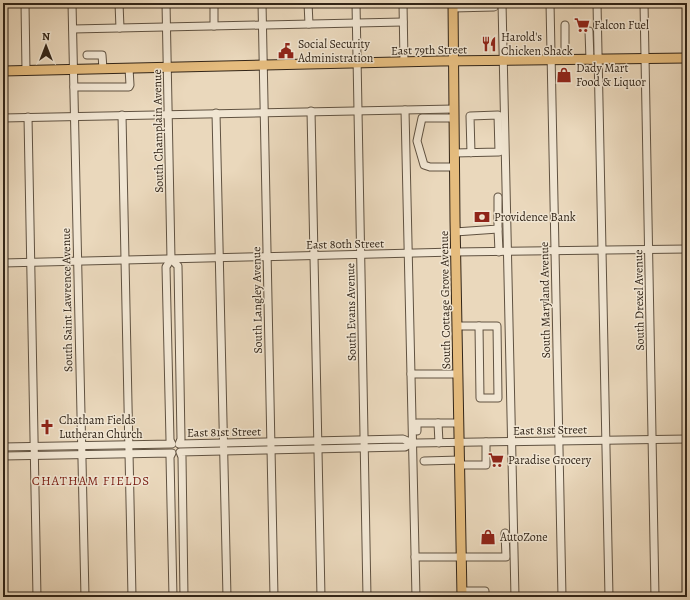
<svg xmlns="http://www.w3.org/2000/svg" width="690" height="600" font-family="Alegreya,serif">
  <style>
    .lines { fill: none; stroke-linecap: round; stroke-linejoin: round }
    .minor-casing { stroke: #605241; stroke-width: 9 }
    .major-casing { stroke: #322518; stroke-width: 11 }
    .minor { stroke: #f1e6d3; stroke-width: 7 }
    .major { stroke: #e5bc7e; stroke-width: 9 }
    .labels { text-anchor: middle; stroke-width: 3; stroke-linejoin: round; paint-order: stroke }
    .poi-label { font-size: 12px; fill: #322518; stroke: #f1e6d3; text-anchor: start }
    .street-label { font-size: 12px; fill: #322518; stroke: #f1e6d3 }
    .neighbourhood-label { font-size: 13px; letter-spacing: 1px; fill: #7a1f14; stroke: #f1e6d3 }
  </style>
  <rect width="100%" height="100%" fill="#ead8bc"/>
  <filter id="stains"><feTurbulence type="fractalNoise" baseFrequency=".005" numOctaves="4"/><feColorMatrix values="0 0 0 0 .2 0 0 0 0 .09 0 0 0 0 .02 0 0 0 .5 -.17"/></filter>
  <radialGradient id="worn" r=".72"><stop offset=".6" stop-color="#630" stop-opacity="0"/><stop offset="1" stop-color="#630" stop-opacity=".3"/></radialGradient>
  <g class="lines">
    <defs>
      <g id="minor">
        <polyline points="25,3 26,71"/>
        <polyline points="72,3 85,597"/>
        <polyline points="119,3 120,28"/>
        <polyline points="214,3 214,26"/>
        <polyline points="262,3 274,597"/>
        <polyline points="308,3 309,24"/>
        <polyline points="356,3 367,597"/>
        <polyline points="403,3 404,62"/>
        <polyline points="502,3 515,597"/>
        <polyline points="550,3 562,597"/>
        <polyline points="597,3 609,597"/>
        <polyline points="644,3 655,597"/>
        <polyline points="453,8 494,7"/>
        <polyline points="73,29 403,22"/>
        <polyline points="589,31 590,60"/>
        <polyline points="87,55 102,55 103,69"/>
        <polyline points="565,60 565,25"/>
        <polyline points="74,87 129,87 130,85 129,68"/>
        <polyline points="405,110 416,597"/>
        <polyline points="311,111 321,597"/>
        <polyline points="216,113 227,597"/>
        <polyline points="122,115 132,597"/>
        <polyline points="28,117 37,597"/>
        <polyline points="3,118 454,109"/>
        <polyline points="454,118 422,118 417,141 424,165 430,167 454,167"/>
        <polyline points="454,153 499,152 498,115 470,116 471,153"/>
        <polyline points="498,229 499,252"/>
        <polyline points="455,232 498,229 498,197"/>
        <polyline points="171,259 178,266 181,439 179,444 403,439 412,443 417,443 687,439"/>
        <polyline points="3,263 455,252 687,249"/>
        <polyline points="457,326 479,326"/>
        <polygon points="479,326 497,326 498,398 480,398"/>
        <polyline points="411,374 458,374"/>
        <polyline points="438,423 439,443"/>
        <polyline points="417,431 417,423 459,423"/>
        <polyline points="3,447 172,444 170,440 166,267 171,259 166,3"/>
        <polyline points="3,456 172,453 170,457 173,597"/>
        <polyline points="424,461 460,460"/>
        <polyline points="460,465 486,465 486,442"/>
        <polyline points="415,557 506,557 505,533"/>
        <polyline points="462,591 485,591 485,597"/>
        <polyline points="184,597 182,457 180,452 405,447 412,443"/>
      </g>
      <g id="major">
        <polyline points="453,3 455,220 462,597"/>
        <polyline points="3,71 440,61 687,58"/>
      </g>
    </defs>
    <use href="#minor" class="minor-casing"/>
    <use href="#major" class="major-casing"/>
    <use href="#minor" class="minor"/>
    <use href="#major" class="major"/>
  </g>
  <defs>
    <symbol id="supermarket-bare" viewBox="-9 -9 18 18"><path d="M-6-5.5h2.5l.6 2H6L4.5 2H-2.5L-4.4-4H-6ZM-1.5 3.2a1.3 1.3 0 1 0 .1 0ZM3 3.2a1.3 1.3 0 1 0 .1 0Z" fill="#8f2418" stroke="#f1e6d3" stroke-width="2.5" paint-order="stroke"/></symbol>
    <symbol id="restaurant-bare" viewBox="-9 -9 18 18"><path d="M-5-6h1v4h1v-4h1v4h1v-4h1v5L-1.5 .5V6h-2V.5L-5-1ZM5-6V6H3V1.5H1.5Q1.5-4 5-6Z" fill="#8f2418" stroke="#f1e6d3" stroke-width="2.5" paint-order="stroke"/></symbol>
    <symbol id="civic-bare" viewBox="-9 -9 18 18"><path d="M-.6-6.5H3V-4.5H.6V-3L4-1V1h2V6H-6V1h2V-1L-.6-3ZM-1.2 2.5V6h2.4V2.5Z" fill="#8f2418" stroke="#f1e6d3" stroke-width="2.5" paint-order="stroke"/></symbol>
    <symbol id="shop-bare" viewBox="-9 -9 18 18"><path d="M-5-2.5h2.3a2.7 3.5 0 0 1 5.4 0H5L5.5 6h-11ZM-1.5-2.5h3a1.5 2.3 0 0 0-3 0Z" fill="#8f2418" stroke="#f1e6d3" stroke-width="2.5" paint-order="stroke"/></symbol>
    <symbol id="bank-bare" viewBox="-9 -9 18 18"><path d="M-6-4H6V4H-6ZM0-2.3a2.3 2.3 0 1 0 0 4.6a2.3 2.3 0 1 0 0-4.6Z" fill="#8f2418" stroke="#f1e6d3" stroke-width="2.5" paint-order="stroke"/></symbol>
    <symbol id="church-bare" viewBox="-9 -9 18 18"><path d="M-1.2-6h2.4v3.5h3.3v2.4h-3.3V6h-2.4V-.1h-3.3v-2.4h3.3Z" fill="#8f2418" stroke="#f1e6d3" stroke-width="2.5" paint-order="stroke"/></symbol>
  </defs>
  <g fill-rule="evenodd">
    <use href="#supermarket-bare" x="571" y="14" width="22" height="22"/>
    <use href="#restaurant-bare" x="478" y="33" width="22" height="22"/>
    <use href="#civic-bare" x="275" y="40" width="22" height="22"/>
    <use href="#shop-bare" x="553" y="64" width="22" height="22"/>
    <use href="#bank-bare" x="471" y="206" width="22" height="22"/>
    <use href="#church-bare" x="36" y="416" width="22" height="22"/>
    <use href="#supermarket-bare" x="485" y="449" width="22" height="22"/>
    <use href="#shop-bare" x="477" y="526" width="22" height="22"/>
  </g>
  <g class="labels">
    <g class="poi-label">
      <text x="594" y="29">Falcon Fuel</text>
      <text x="501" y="41">Harold's<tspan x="501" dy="14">Chicken Shack</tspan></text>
      <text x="298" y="48">Social Security<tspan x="298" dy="14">Administration</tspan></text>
      <text x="576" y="72">Dady Mart<tspan x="576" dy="14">Food &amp; Liquor</tspan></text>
      <text x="494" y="221">Providence Bank</text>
      <text x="59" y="424">Chatham Fields<tspan x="59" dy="14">Lutheran Church</tspan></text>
      <text x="508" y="464">Paradise Grocery</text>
      <text x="500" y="541">AutoZone</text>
    </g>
    <g class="street-label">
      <text transform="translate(429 50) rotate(-1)" y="4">East 79th Street</text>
      <text transform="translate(158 131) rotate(-91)" y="4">South Champlain Avenue</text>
      <text transform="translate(345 244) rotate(-1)" y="4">East 80th Street</text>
      <text transform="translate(67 300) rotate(-91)" y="4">South Saint Lawrence Avenue</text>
      <text transform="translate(257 300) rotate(-91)" y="4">South Langley Avenue</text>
      <text transform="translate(445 300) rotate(-91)" y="4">South Cottage Grove Avenue</text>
      <text transform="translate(545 300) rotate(-91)" y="4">South Maryland Avenue</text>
      <text transform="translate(639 300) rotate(-91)" y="4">South Drexel Avenue</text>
      <text transform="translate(351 312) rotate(-91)" y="4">South Evans Avenue</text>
      <text transform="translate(550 430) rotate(-1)" y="4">East 81st Street</text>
      <text transform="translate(224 432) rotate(-1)" y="4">East 81st Street</text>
    </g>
    <g class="neighbourhood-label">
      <text x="91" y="485">CHATHAM FIELDS</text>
    </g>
  </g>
  <rect width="690" height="600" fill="none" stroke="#ead8bc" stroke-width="16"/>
  <rect x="4" y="4" width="682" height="592" fill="none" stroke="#322518" stroke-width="2"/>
  <rect x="8" y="8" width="674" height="584" fill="none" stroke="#322518"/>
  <g transform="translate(46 46)" stroke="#f1e6d3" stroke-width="3" paint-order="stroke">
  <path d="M0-3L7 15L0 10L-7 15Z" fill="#322518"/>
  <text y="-6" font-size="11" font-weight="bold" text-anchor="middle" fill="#322518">N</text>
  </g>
  <rect width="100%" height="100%" filter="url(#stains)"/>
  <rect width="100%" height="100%" fill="url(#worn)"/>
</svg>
